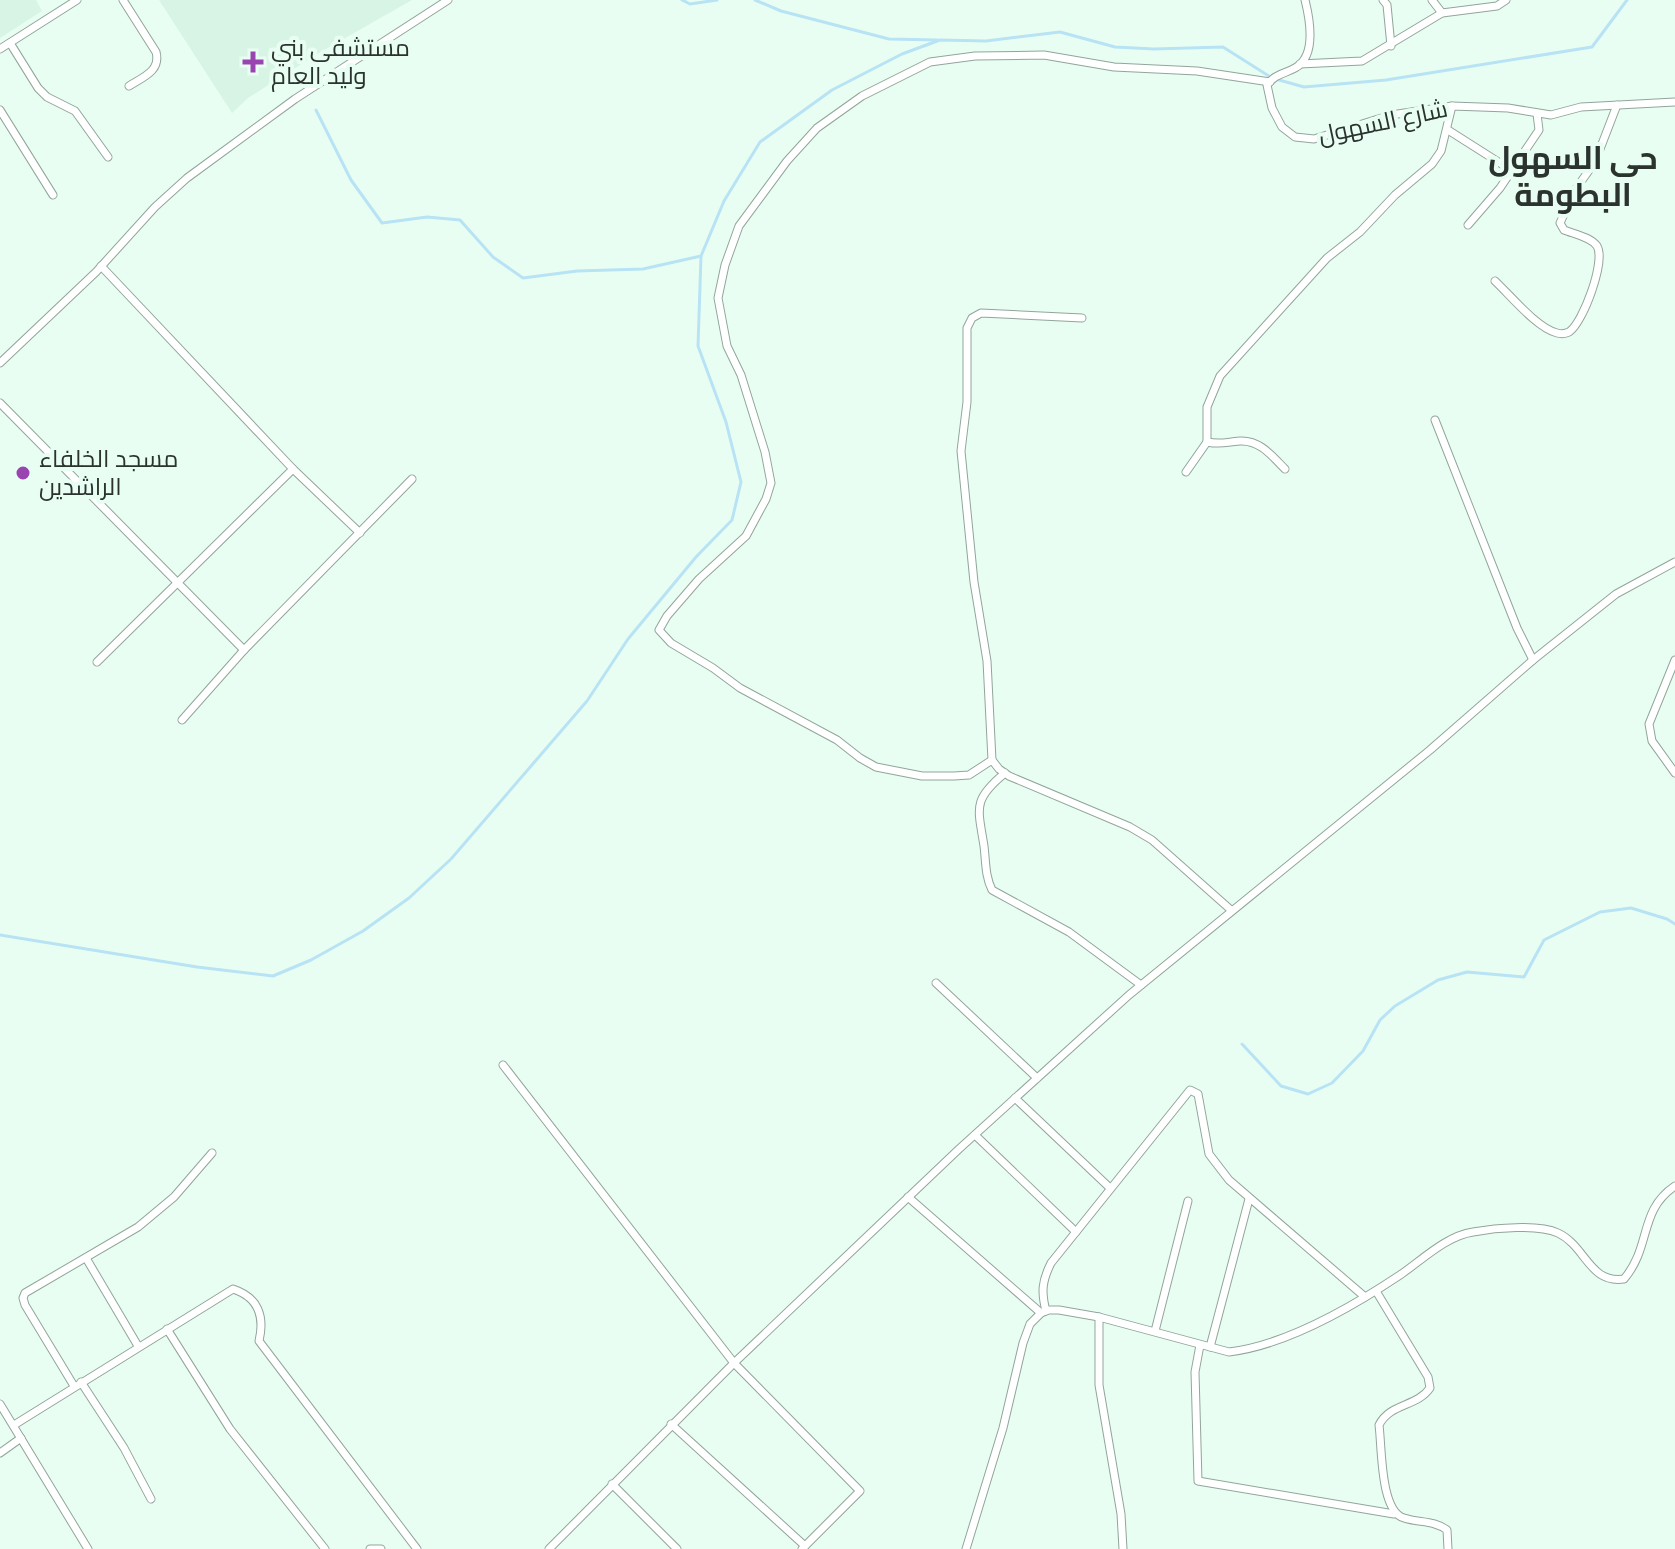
<svg xmlns="http://www.w3.org/2000/svg" width="1675" height="1549" font-family="'Fira Sans Condensed',Cairo,sans-serif">
  <style>
    .built { fill: #d7f4e5 }
    .lines { fill: none; stroke-linecap: round; stroke-linejoin: round }
    .stream { stroke: #b8e3f5; stroke-width: 3 }
    .street-casing { stroke: #92a59b; stroke-width: 9 }
    .street { stroke: #fff; stroke-width: 7 }
    .poi-dot { fill: #9a44b2; stroke: #e9fef3; stroke-width: 3 }
    .labels { text-anchor: middle; stroke-width: 8; stroke-linejoin: round; paint-order: stroke }
    .poi-label { font-size: 24px; fill: #2b332f; stroke: #e9fef3; text-anchor: start }
    .street-label { font-size: 24px; fill: #2b332f; stroke: #e9fef3 }
    .district-label { font-size: 32px; font-weight: bold; fill: #2b332f; stroke: #e9fef3 }
  </style>
  <rect width="100%" height="100%" fill="#e9fef3"/>
  <g class="built">
    <polygon points="0,0 36,0 42,11 0,38"/>
    <polygon points="159,0 412,0 319,53 248,98 232,113"/>
  </g>
  <g class="lines">
    <g class="stream">
      <polyline points="682,0 690,4 717,0"/>
      <polyline points="755,0 781,11 889,39 937,40"/>
      <polyline points="316,110 351,180 382,223 427,217 460,220 493,257 523,278 577,271 643,269 701,256"/>
      <polyline points="0,935 197,967 273,976 311,960 363,931 409,898 451,859 587,701 628,639 696,557 732,520 741,482 726,422 698,346 701,256 724,201 760,142 832,90 902,54 940,40 986,41 1060,32 1115,47 1154,49 1223,47 1272,78 1304,87 1386,80 1592,47 1627,0"/>
      <polyline points="1242,1044 1281,1086 1308,1094 1332,1083 1363,1051 1380,1020 1395,1006 1438,980 1467,972 1524,977 1544,940 1600,912 1631,908 1667,919 1675,924"/>
    </g>
    <defs>
      <g id="street">
        <path d="M123,0L156,52C161,71 143,77 129,86"/>
        <path d="M1305,0C1310,20 1317,56 1295,68C1284,74 1275,74 1267,85L1272,108L1282,127L1295,137L1314,139L1391,115L1452,106L1508,108L1551,115L1581,107L1675,102"/>
        <polyline points="1383,0 1387,5 1391,46"/>
        <polyline points="1432,0 1442,13"/>
        <polyline points="10,43 38,88 47,97 75,111 108,157"/>
        <polyline points="0,49 77,0"/>
        <polyline points="1300,64 1362,61 1442,13 1497,6 1506,0"/>
        <polyline points="0,110 53,195"/>
        <polyline points="1448,130 1511,170"/>
        <polyline points="1468,225 1500,188 1539,130 1537,114"/>
        <polyline points="101,266 293,469"/>
        <path d="M1495,281C1511,296 1537,328 1557,333C1561,334 1565,334 1569,332C1583,323 1606,261 1597,246C1591,237 1574,234 1564,230L1560,223L1575,190L1595,162L1617,105"/>
        <polyline points="1082,318 981,313 972,318 967,328 967,402 961,451 974,582 987,661 992,760 999,769 1009,776 1130,827 1152,840 1231,910"/>
        <polyline points="0,363 96,272 155,207 187,178 295,99 448,0"/>
        <polyline points="0,403 244,650"/>
        <polyline points="1435,420 1517,628 1533,660"/>
        <path d="M1207,442C1222,445 1225,442 1240,441C1260,440 1272,456 1285,469"/>
        <polyline points="1186,472 1207,442 1207,407 1220,376 1327,258 1360,232 1395,195 1432,164 1441,151 1452,106"/>
        <polyline points="1675,660 1649,724 1652,741 1675,773"/>
        <polyline points="97,662 293,469 360,533"/>
        <polyline points="182,720 244,650 412,479"/>
        <polyline points="992,760 969,775 954,776 922,776 876,767 860,758 837,740 740,688 713,668 671,643 659,630 667,616 699,579 746,536 766,499 771,483 765,452 741,375 727,346 718,298 725,265 739,226 787,161 817,128 862,96 930,62 975,56 1044,55 1114,67 1197,71 1270,82"/>
        <path d="M1005,773C972,800 978,808 984,846C986,862 985,876 992,890L1069,932L1141,985"/>
        <polyline points="936,983 1037,1078"/>
        <polyline points="503,1065 734,1363 860,1491 802,1549"/>
        <polyline points="1015,1098 1110,1188"/>
        <polyline points="975,1135 1076,1232"/>
        <polyline points="908,1197 1041,1313"/>
        <polyline points="86,1258 138,1346"/>
        <path d="M1376,1291L1428,1377L1430,1388C1417,1407 1390,1403 1379,1425C1382,1447 1380,1511 1404,1518C1419,1523 1434,1520 1447,1530L1448,1549"/>
        <path d="M1046,1311C1041,1292 1042,1281 1051,1263L1190,1090L1198,1094L1209,1154L1229,1180L1365,1297"/>
        <polyline points="1099,1317 1099,1385 1121,1514 1123,1549"/>
        <polyline points="167,1329 230,1429 325,1549"/>
        <polyline points="1155,1331 1188,1201"/>
        <polyline points="1200,1345 1195,1372 1198,1481 1394,1514"/>
        <polyline points="1210,1347 1249,1199"/>
        <polyline points="81,1382 124,1448 151,1499"/>
        <polyline points="74,1386 25,1305 23,1298 25,1293 138,1227 174,1197 212,1153"/>
        <polyline points="0,1404 88,1549"/>
        <polyline points="671,1424 805,1546"/>
        <path d="M14,1425L233,1289C258,1297 265,1316 259,1341L417,1549"/>
        <polyline points="0,1453 21,1438"/>
        <polyline points="612,1484 677,1549"/>
        <polyline points="370,1549 381,1549"/>
        <polyline points="549,1549 734,1363 959,1149 1129,995 1430,750 1533,660 1616,594 1675,562"/>
        <path d="M966,1549L1003,1428L1023,1343L1030,1324L1041,1313L1048,1310H1059L1099,1317L1229,1352C1287,1345 1352,1307 1400,1275C1422,1260 1446,1236 1473,1232C1495,1228 1538,1224 1558,1233C1586,1246 1589,1284 1624,1279C1652,1246 1638,1211 1675,1186"/>
      </g>
    </defs>
    <use href="#street" class="street-casing"/>
    <use href="#street" class="street"/>
  </g>
  <g class="poi-dot">
    <path d="M249 50h8v8h8v8h-8v8h-8v-8h-8v-8h8z"/>
    <circle cx="23" cy="473" r="8"/>
  </g>
  <g class="labels">
    <g class="poi-label">
      <text x="271" y="56">مستشفى بني<tspan x="271" dy="28">وليد العام</tspan></text>
      <text x="39" y="467">مسجد الخلفاء<tspan x="39" dy="28">الراشدين</tspan></text>
    </g>
    <g class="street-label">
      <text transform="translate(1383 122) rotate(-12)" y="8">شارع السهول</text>
    </g>
    <g class="district-label">
      <text x="1573" y="169">حي السهول<tspan x="1573" dy="37">البطومة</tspan></text>
    </g>
  </g>
</svg>
